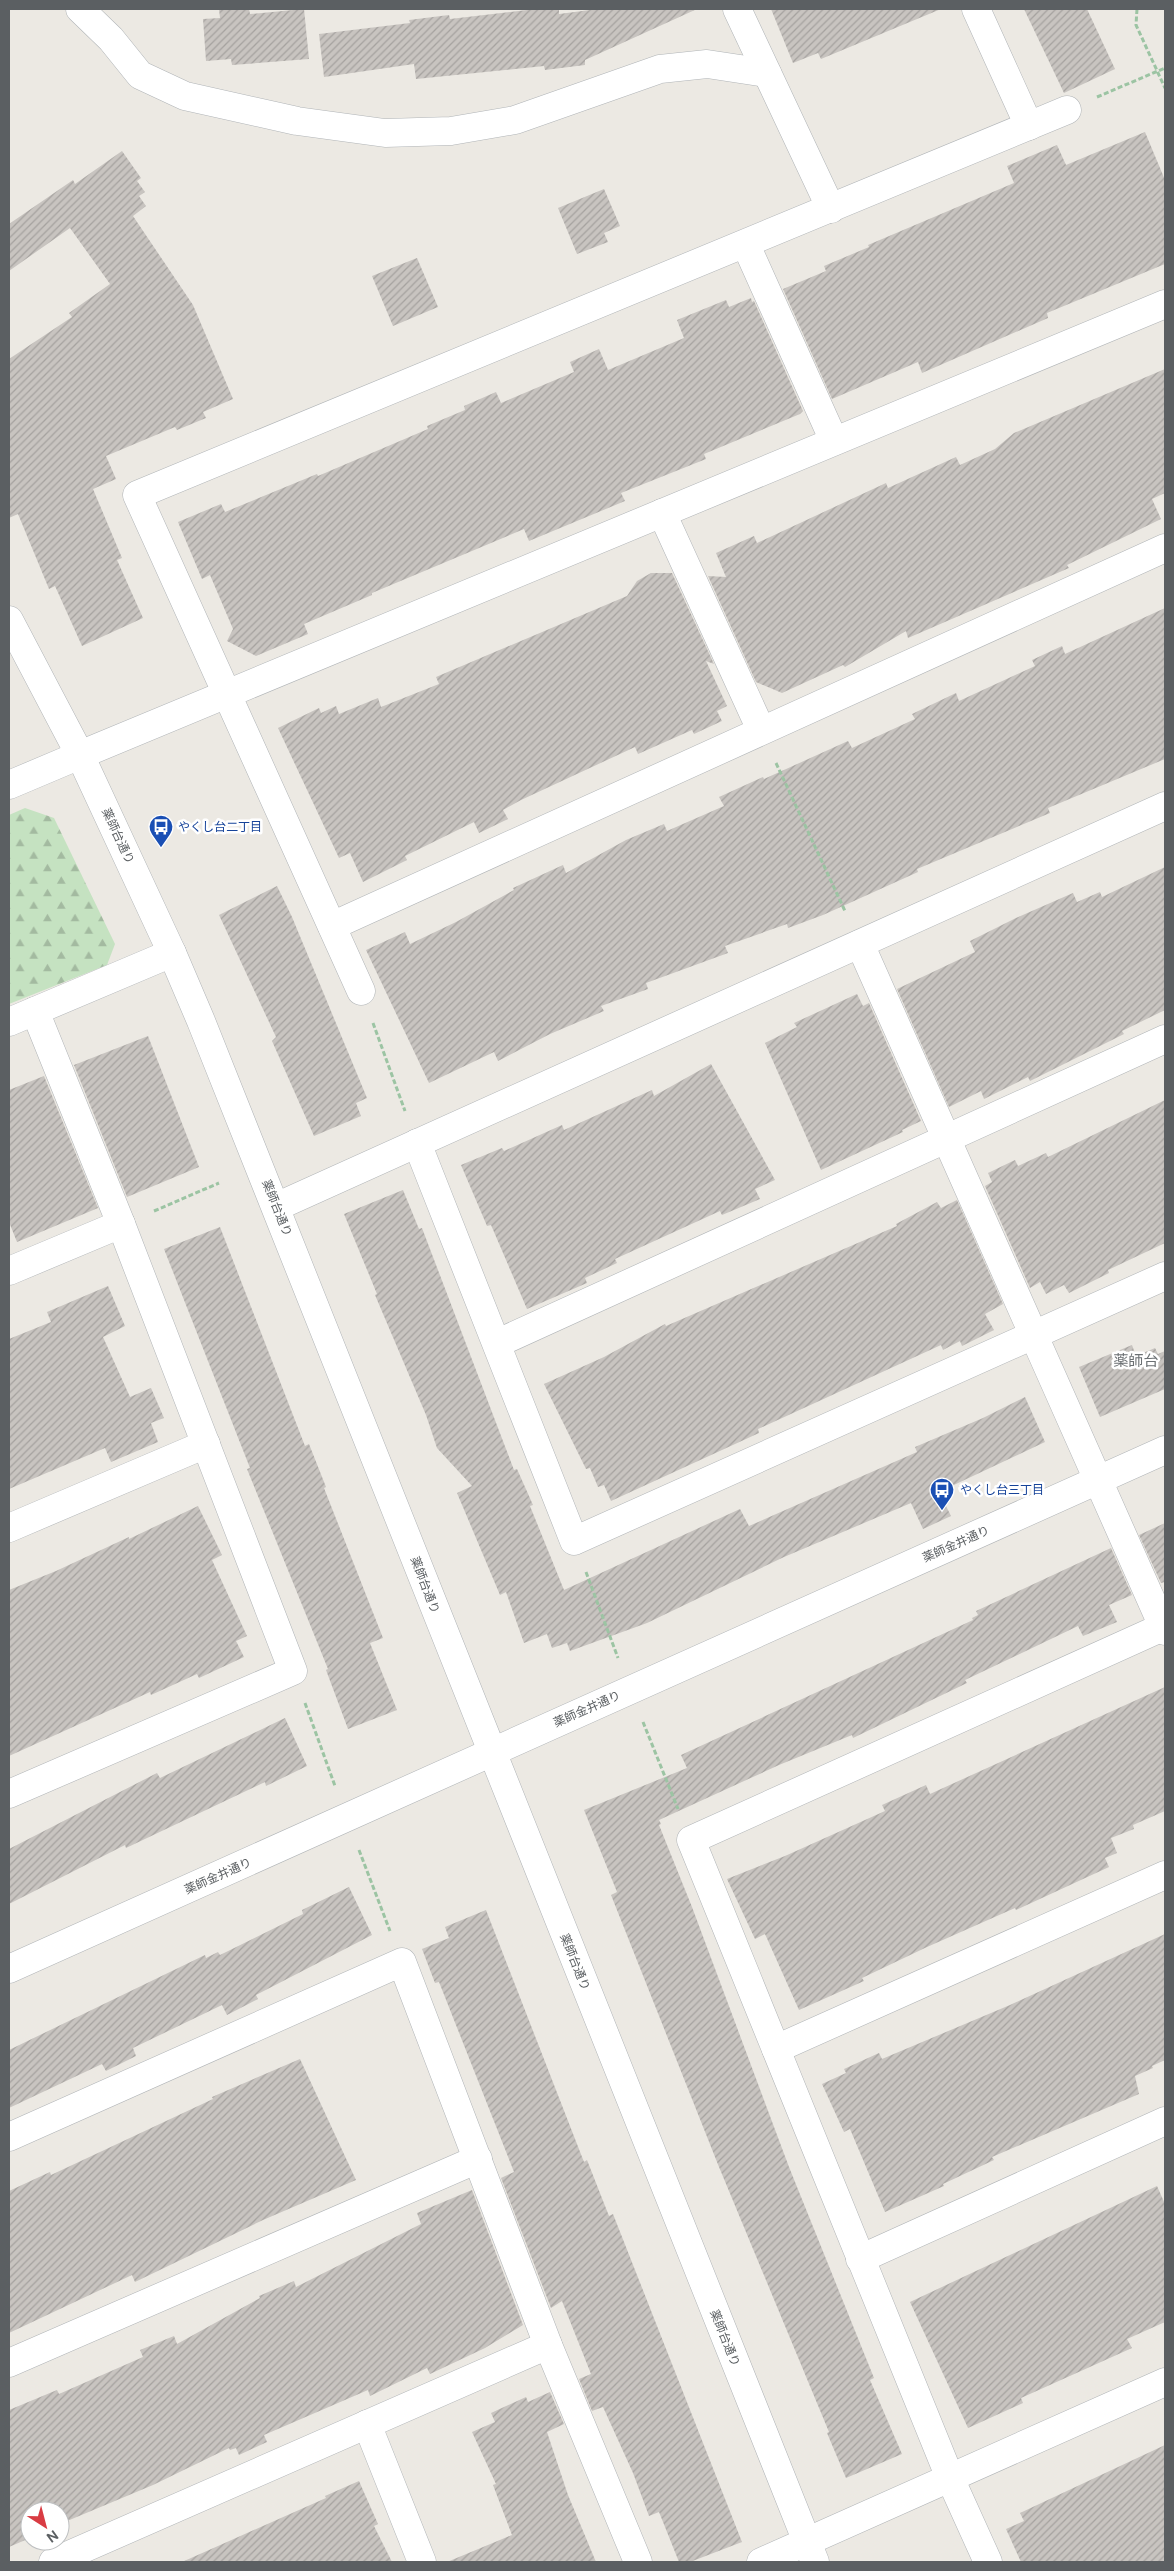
<svg xmlns="http://www.w3.org/2000/svg" width="1174" height="2571" font-family="'DM Sans','Noto Sans JP',sans-serif">
  <style>
    .forest { fill: url(#forest-firs) }
    .building { fill: url(#building-hatch) }
    .lines { fill: none; stroke-linecap: round; stroke-linejoin: round }
    .minor-casing { stroke: #b0b4b7; stroke-width: 29 }
    .tertiary-casing { stroke: #b0b4b7; stroke-width: 29 }
    .path { stroke: #9cc4a3; stroke-width: 3; stroke-dasharray: 5 2.5; stroke-linecap: butt }
    .minor { stroke: #fff; stroke-width: 28 }
    .tertiary { stroke: #fff; stroke-width: 28 }
    .labels { text-anchor: middle; stroke-width: 5; stroke-linejoin: round; paint-order: stroke }
    .transit-label { font-size: 12px; fill: #164399; stroke: #fff; text-anchor: start }
    .street-label { font-size: 12px; fill: #5b5f62; stroke: #fff }
    .quarter-label { font-size: 15px; fill: #6c7174; stroke: #fff }
  </style>
  <defs>
    <pattern id="forest-firs" width="22" height="20" patternUnits="userSpaceOnUse" patternTransform="scale(1.25)"><rect width="22" height="20" fill="#c5e2c1"/><path d="M5 1l3.5 6h-7zM16 11l3.5 6h-7z" fill="#a3baa0"/></pattern>
    <pattern id="building-hatch" width="6" height="6" patternUnits="userSpaceOnUse" patternTransform="scale(1.25)"><rect width="6" height="6" fill="#c8c4c0"/><path d="M-1 1l2-2M0 6l6-6M5 7l2-2" fill="none" stroke="#a5a29f"/></pattern>
  </defs>
  <rect width="100%" height="100%" fill="#ece9e3"/>
  <polygon class="forest" points="25,808 54,818 115,944 107,965 9,1004 9,815"/>
  <g class="building">
    <polygon points="219,9 249,9 250,14 304,9 309,59 232,65 231,59 206,61 203,19 220,18"/>
    <polygon points="536,9 559,9 559,14 598,9 697,9 585,60 585,65 545,70 544,66 416,79 414,64 324,77 319,34 410,23 409,20 449,15 450,19"/>
    <polygon points="771,9 941,9 821,59 818,53 793,63"/>
    <polygon points="1024,9 1087,9 1115,69 1064,93"/>
    <polygon points="1145,132 1165,180 1165,264 1047,313 1048,318 922,373 918,362 832,399 783,289 826,271 824,266 869,247 868,245 1014,183 1007,166 1057,145 1066,165"/>
    <polygon points="122,151 141,178 137,181 145,192 139,196 146,206 133,216 193,305 233,399 203,412 206,418 177,430 175,427 106,456 116,479 93,489 122,558 117,560 143,618 82,646 55,586 49,589 18,514 9,518 9,359 72,317 69,313 110,284 70,228 9,271 9,224 73,180 75,184"/>
    <polygon points="604,189 620,226 604,233 608,242 577,254 558,208"/>
    <polygon points="417,258 438,307 393,326 372,276"/>
    <polygon points="751,298 752,302 754,301 803,411 800,414 704,454 706,459 621,493 625,501 529,541 524,529 372,593 372,595 304,624 308,634 256,656 227,641 233,629 210,575 202,579 178,522 221,504 225,512 317,474 318,476 428,429 427,426 465,410 464,406 496,392 501,403 574,372 570,362 599,349 608,370 684,338 677,320 726,300 729,307"/>
    <polygon points="1165,369 1165,493 1152,499 1161,519 1067,565 1069,568 908,638 906,631 845,667 843,665 782,693 756,682 708,576 726,577 716,553 754,536 757,543 886,483 888,488 956,457 960,465 995,449 1014,433"/>
    <polygon points="651,573 672,573 714,664 706,661 727,706 717,711 722,721 694,734 692,730 638,754 635,747 521,800 503,810 508,819 479,833 474,822 405,856 407,860 363,882 350,853 339,858 278,728 319,708 321,713 336,706 339,714 378,698 381,707 439,684 436,677 627,596 637,581"/>
    <polygon points="1165,608 1165,759 1048,808 1050,813 917,869 918,872 823,915 788,928 787,924 725,946 728,953 646,983 648,989 601,1006 604,1011 550,1034 498,1061 494,1052 429,1083 366,950 405,932 410,944 456,922 514,890 513,888 563,865 566,873 626,840 664,824 667,831 724,806 719,797 763,777 764,779 848,741 852,748 915,719 912,714 956,693 959,701 1035,666 1032,660 1062,646 1065,654"/>
    <polygon points="1165,867 1165,1010 1122,1031 1124,1034 1030,1081 1028,1077 984,1099 981,1091 949,1107 897,989 975,952 970,941 1016,918 1073,893 1077,902 1100,892 1102,897"/>
    <polygon points="277,886 292,917 367,1098 356,1103 361,1116 314,1136 272,1041 276,1037 219,915"/>
    <polygon points="857,994 863,1006 869,1003 921,1121 902,1130 903,1132 821,1170 765,1043 797,1027 794,1023"/>
    <polygon points="148,1036 199,1167 127,1197 74,1065"/>
    <polygon points="711,1064 775,1180 755,1189 760,1199 722,1215 720,1211 615,1259 617,1263 585,1278 587,1283 527,1309 491,1225 487,1226 461,1165 502,1148 504,1151 562,1125 564,1130 652,1090 654,1096"/>
    <polygon points="44,1076 98,1208 17,1242 9,1222 9,1090"/>
    <polygon points="1165,1100 1165,1243 1108,1270 1109,1273 1069,1293 1064,1285 1046,1294 1040,1282 1030,1288 985,1186 992,1182 988,1173 1015,1160 1018,1166 1046,1153 1048,1157"/>
    <polygon points="403,1190 419,1229 422,1228 514,1470 517,1469 533,1505 530,1506 564,1590 740,1509 749,1526 917,1452 915,1447 983,1418 1025,1397 1045,1442 939,1492 951,1516 923,1529 911,1503 784,1557 647,1623 570,1651 567,1643 552,1648 547,1634 524,1643 506,1592 500,1595 457,1493 472,1486 437,1448 426,1415 375,1295 377,1294 344,1214"/>
    <polygon points="957,1200 1003,1304 985,1314 994,1330 962,1346 960,1341 943,1350 941,1345 758,1429 759,1433 611,1501 604,1485 598,1487 590,1468 586,1469 544,1384 604,1357 665,1324 666,1326 897,1226 896,1224 937,1202 941,1208"/>
    <polygon points="220,1227 305,1446 309,1444 326,1487 324,1488 383,1638 370,1643 397,1710 348,1729 326,1670 328,1669 247,1469 250,1468 164,1249"/>
    <polygon points="108,1286 125,1326 103,1337 130,1397 151,1388 164,1418 151,1423 158,1442 111,1462 105,1448 9,1489 9,1339 51,1322 47,1312"/>
    <polygon points="1132,1345 1136,1356 1155,1348 1158,1354 1165,1351 1165,1389 1100,1417 1079,1367"/>
    <polygon points="198,1506 222,1555 212,1560 247,1636 236,1641 244,1657 199,1678 197,1674 151,1695 150,1692 9,1756 9,1590 56,1571 129,1537 129,1539"/>
    <polygon points="1165,1523 1165,1582 1161,1583 1139,1535"/>
    <polygon points="1111,1548 1132,1595 1109,1605 1117,1622 1083,1636 1078,1626 965,1680 967,1683 853,1738 852,1735 779,1765 659,1820 661,1824 659,1825 692,1907 789,2167 874,2378 870,2380 902,2454 846,2478 827,2433 829,2432 719,2167 611,1895 617,1892 584,1810 687,1768 681,1755 973,1620 972,1618 978,1615 976,1611"/>
    <polygon points="1165,1687 1165,1811 1133,1825 1134,1829 1111,1838 1117,1853 1105,1858 1109,1867 1016,1910 1015,1908 927,1947 862,1978 864,1981 799,2010 765,1934 755,1939 727,1879 785,1856 885,1811 882,1805 926,1785 930,1794"/>
    <polygon points="285,1718 307,1766 266,1786 265,1782 126,1848 125,1845 9,1904 9,1849 157,1773 160,1778"/>
    <polygon points="349,1887 372,1935 256,1995 258,1999 227,2015 222,2005 133,2048 136,2056 106,2071 102,2064 9,2108 9,2050 205,1955 206,1958 218,1952 220,1955 303,1914 302,1910"/>
    <polygon points="486,1910 584,2162 587,2160 609,2216 613,2214 742,2542 690,2562 679,2562 659,2512 649,2516 633,2473 603,2407 592,2411 579,2379 591,2374 562,2301 551,2308 501,2178 514,2172 439,1982 435,1983 422,1949 449,1938 445,1927"/>
    <polygon points="1165,1934 1165,2060 1152,2066 1153,2068 1135,2076 1139,2094 992,2157 994,2160 943,2184 944,2186 885,2212 850,2129 844,2132 822,2084 846,2073 844,2069 879,2053 882,2059 1010,2005"/>
    <polygon points="300,2059 356,2180 263,2220 135,2282 132,2275 9,2333 9,2191 50,2172 51,2175 213,2099 212,2097"/>
    <polygon points="1157,2186 1165,2204 1165,2322 1127,2339 1132,2348 1021,2398 1023,2403 968,2428 910,2302"/>
    <polygon points="472,2190 523,2325 485,2348 430,2374 427,2368 370,2396 368,2390 264,2435 267,2442 239,2455 236,2448 230,2450 229,2448 153,2485 60,2524 60,2511 30,2511 30,2538 9,2547 9,2410 57,2390 59,2394 143,2357 140,2350 174,2336 177,2344 260,2298 259,2296 294,2281 296,2287 421,2224 417,2213"/>
    <polygon points="550,2392 564,2424 547,2432 568,2495 596,2562 447,2562 512,2535 493,2485 496,2484 472,2432 495,2422 491,2413 526,2397 528,2402"/>
    <polygon points="1165,2445 1165,2562 1021,2562 1006,2529 1024,2521 1020,2513"/>
    <polygon points="359,2481 378,2524 374,2526 392,2562 182,2562 326,2498 325,2496"/>
  </g>
  <g class="lines">
    <defs>
      <g id="minor">
        <polyline points="80,9 111,39 140,75 185,96 297,121 385,133 451,131 515,120 660,69 707,64 767,73"/>
        <polyline points="737,9 831,209"/>
        <polyline points="976,9 1029,126"/>
        <polyline points="746,245 834,441"/>
        <polyline points="662,513 761,730"/>
        <polyline points="80,755 1165,304"/>
        <polyline points="332,926 1165,548"/>
        <polyline points="860,944 1165,1631"/>
        <polyline points="361,991 137,495 1067,110"/>
        <polyline points="9,1022 172,953"/>
        <polyline points="417,1143 574,1541 1165,1276"/>
        <polyline points="276,1207 1165,806"/>
        <polyline points="9,1271 121,1224"/>
        <polyline points="498,1343 1165,1039"/>
        <polyline points="9,1528 206,1444"/>
        <polyline points="9,1794 293,1671 121,1224 35,1011"/>
        <polyline points="776,2049 1165,1875"/>
        <polyline points="9,2137 402,1962 548,2345 638,2562"/>
        <polyline points="860,2259 1165,2121"/>
        <polyline points="9,2363 478,2159"/>
        <polyline points="367,2424 422,2562"/>
        <polyline points="53,2562 548,2345"/>
        <polyline points="761,2562 806,2542"/>
        <polyline points="988,2562 950,2478 691,1840 1165,1626"/>
      </g>
      <g id="tertiary">
        <polyline points="9,620 80,755 172,953 201,1021 815,2562"/>
        <polyline points="9,785 80,755"/>
        <polyline points="9,1969 1165,1450"/>
        <polyline points="806,2542 1165,2382"/>
      </g>
    </defs>
    <use href="#minor" class="minor-casing"/>
    <use href="#tertiary" class="tertiary-casing"/>
    <g class="path">
      <polyline points="1137,9 1136,25 1165,88"/>
      <polyline points="1097,97 1165,68"/>
      <polyline points="776,763 845,911"/>
      <polyline points="373,1023 405,1111"/>
      <polyline points="154,1211 219,1183"/>
      <polyline points="586,1572 618,1658"/>
      <polyline points="305,1703 335,1786"/>
      <polyline points="643,1722 678,1809"/>
      <polyline points="359,1850 390,1931"/>
    </g>
    <use href="#minor" class="minor"/>
    <use href="#tertiary" class="tertiary"/>
  </g>
  <defs>
    <symbol id="bus-pin" viewBox="-11 -11 22 30"><path d="M0 17L-7.5 6A9.5 9.5 0 1 1 7.5 6Z" fill="#1a4fb4" stroke="#fff"/><path d="M-5-6H5V4H4V6H2V4H-2V6H-4V4H-5ZM-3.5-4V0h7V-4ZM-3.5 1.2v1.5H-2V1.2ZM2 1.2v1.5H3.5V1.2Z" fill="#fff"/></symbol>
  </defs>
  <g fill-rule="evenodd">
    <use href="#bus-pin" x="147" y="813" width="28" height="38"/>
    <use href="#bus-pin" x="928" y="1476" width="28" height="38"/>
  </g>
  <g class="labels">
    <g class="transit-label">
      <text x="178" y="831">やくし台二丁目</text>
      <text x="960" y="1494">やくし台三丁目</text>
    </g>
    <g class="street-label">
      <text transform="translate(118 836) rotate(65)" y="4">薬師台通り</text>
      <text transform="translate(277 1208) rotate(68)" y="4">薬師台通り</text>
      <text transform="translate(956 1544) rotate(-24)" y="4">薬師金井通り</text>
      <text transform="translate(425 1585) rotate(69)" y="4">薬師台通り</text>
      <text transform="translate(587 1709) rotate(-24)" y="4">薬師金井通り</text>
      <text transform="translate(218 1876) rotate(-24)" y="4">薬師金井通り</text>
      <text transform="translate(575 1962) rotate(68)" y="4">薬師台通り</text>
      <text transform="translate(725 2338) rotate(68)" y="4">薬師台通り</text>
    </g>
    <g class="quarter-label">
      <text x="1136" y="1366">薬師台</text>
    </g>
  </g>
  <rect width="1174" height="2571" fill="none" stroke="#5b5f62" stroke-width="20"/>
  <g transform="translate(45 2526) rotate(144)"><circle r="24" fill="#ffffff" stroke="#bdbfc0"/>
  <path d="M0-4L9 19L0 12L-9 19Z" fill="#d93c43"/>
  <text y="-8" font-size="14" font-weight="bold" text-anchor="middle" fill="#5b5f62">N</text>
  </g>
</svg>
